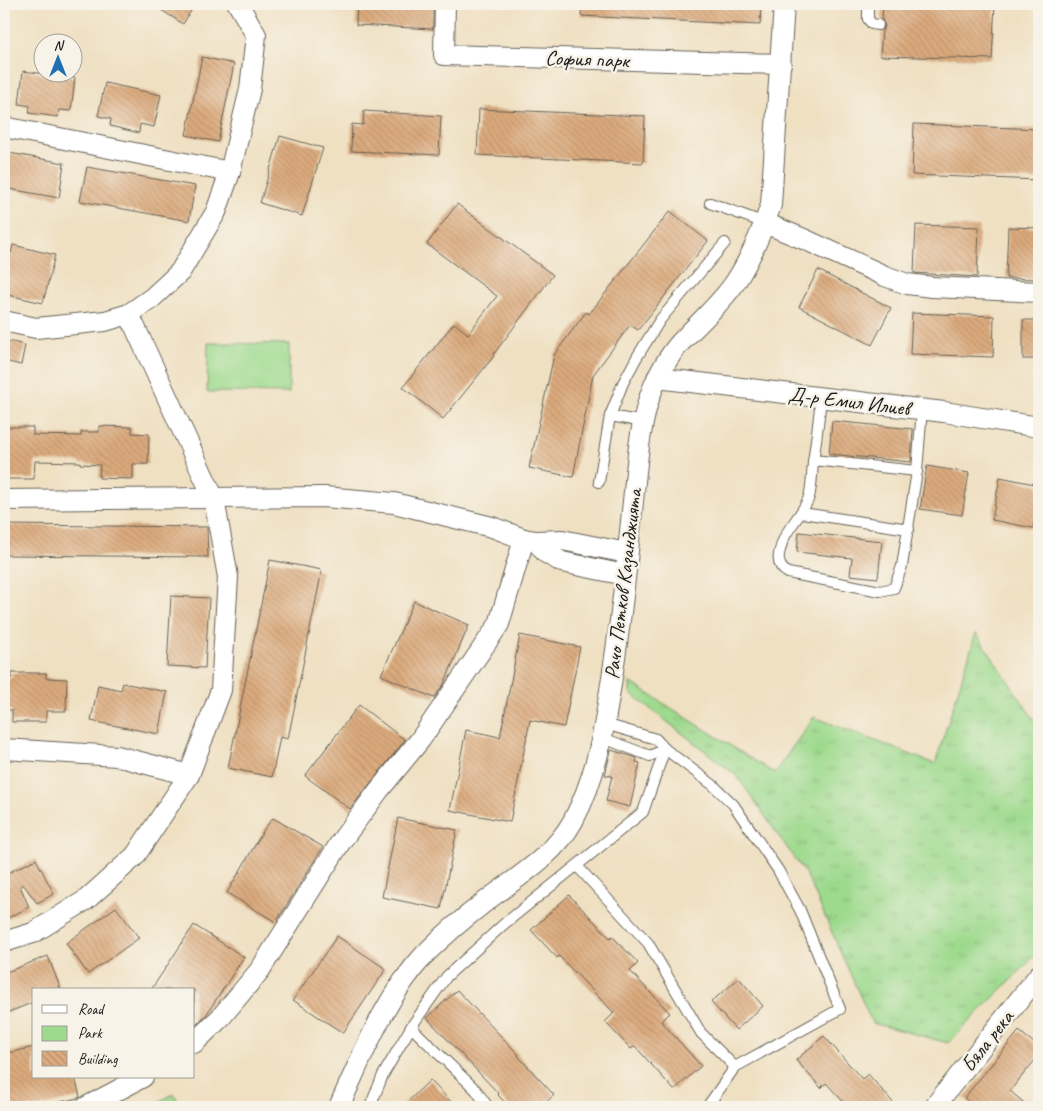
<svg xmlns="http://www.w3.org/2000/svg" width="1043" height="1111" font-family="Caveat,sans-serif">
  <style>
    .grass { fill: url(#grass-tufts); stroke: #5d7b55 }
    .park { fill: #9eda8e; stroke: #5d7b55 }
    .building { fill: url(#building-back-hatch) }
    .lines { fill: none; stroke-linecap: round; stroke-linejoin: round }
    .service-casing { stroke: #666156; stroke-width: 12 }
    .minor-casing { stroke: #666156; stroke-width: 22 }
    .service { stroke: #fff; stroke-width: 10 }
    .minor { stroke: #fff; stroke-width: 20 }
    .labels { text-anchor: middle; stroke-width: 5; stroke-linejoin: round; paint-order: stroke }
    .street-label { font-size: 21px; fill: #1c1c1c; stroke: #f7f3e8 }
  </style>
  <defs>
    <pattern id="grass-tufts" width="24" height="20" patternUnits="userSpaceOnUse" patternTransform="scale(1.25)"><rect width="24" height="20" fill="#9eda8e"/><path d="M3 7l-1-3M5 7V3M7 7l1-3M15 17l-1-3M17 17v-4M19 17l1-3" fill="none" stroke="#88ba7a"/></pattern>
    <pattern id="building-back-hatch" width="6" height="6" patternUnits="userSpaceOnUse" patternTransform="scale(1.25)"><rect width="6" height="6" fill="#dbaa7d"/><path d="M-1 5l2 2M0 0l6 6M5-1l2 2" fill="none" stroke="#bb926b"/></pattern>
  </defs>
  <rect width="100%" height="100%" fill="#f7f3e8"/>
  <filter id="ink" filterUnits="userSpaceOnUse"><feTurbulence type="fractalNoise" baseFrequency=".02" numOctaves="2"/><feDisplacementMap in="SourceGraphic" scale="10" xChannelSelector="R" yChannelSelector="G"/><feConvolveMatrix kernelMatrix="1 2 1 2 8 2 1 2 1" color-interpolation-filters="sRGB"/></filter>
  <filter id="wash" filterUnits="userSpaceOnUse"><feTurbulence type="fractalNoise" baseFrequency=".0096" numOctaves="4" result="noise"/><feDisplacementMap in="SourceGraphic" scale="20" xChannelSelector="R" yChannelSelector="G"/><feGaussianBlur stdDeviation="1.12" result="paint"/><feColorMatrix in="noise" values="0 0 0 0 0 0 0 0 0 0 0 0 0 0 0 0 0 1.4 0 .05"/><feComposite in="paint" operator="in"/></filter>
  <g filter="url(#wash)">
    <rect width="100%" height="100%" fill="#efe0c2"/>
    <polygon class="grass" points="976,633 1039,727 1039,952 948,1043 872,1023 807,876 736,775 630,693 630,682 774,773 814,717 935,764"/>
    <g class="park">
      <polygon points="208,343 289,344 289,393 207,392"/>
      <polygon points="174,1094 181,1107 148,1107"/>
    </g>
    <g id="blocks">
      <g class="building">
        <polygon points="152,4 195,4 183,24"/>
        <polygon points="357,4 433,4 433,29 356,25"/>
        <polygon points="582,4 761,4 760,25 581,16"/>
        <polygon points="883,4 995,4 992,59 880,56 882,31 885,26 882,20"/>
        <polygon points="202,57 234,64 218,142 186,135"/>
        <polygon points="23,71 75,78 71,111 59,110 58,117 29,113 30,106 19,104"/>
        <polygon points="105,83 161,95 154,127 140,124 139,133 110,126 111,119 98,116"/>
        <polygon points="479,109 645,116 643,163 477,155"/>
        <polygon points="364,111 441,116 439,155 351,151 352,124 363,125"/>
        <polygon points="914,124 1039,129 1039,180 912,175"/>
        <polygon points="280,136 323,148 302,216 260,203"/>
        <polygon points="4,152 64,163 59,198 4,188"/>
        <polygon points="87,167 195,186 189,221 80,201"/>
        <polygon points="457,204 553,275 493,355 494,356 443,419 403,387 454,323 468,334 497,296 427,244"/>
        <polygon points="670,211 708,241 638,330 630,325 593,375 573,477 529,468 554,355 586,312 589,314"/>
        <polygon points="916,225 979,227 977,277 914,273"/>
        <polygon points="1008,227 1039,228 1039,279 1006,278"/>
        <polygon points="13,245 55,255 43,303 4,294 4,251 11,253"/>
        <polygon points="818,270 891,308 872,345 799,307"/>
        <polygon points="912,313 994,316 993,357 910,354"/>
        <rect x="1023" y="320" width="16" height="39"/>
        <polygon points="4,340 25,345 21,365 4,361"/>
        <polygon points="832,421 913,429 911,462 829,454"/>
        <polygon points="99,426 132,427 132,433 149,434 148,464 133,464 133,479 99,478 100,465 80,464 80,462 35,461 34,479 4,479 4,427 33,427 33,435 81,436 81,432 99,432"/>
        <polygon points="927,466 969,473 962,515 920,509"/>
        <polygon points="1000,477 1039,485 1039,497 1033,528 992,520"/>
        <polygon points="4,525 207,527 208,557 4,555"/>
        <polygon points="799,532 882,541 878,578 850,575 852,558 797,552"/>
        <polygon points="270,560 322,570 288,739 280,737 272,777 228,768"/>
        <polygon points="171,596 209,598 205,668 167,666"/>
        <polygon points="414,601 469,625 444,684 434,698 381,675"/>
        <polygon points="520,635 580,647 564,727 530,720 510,822 450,810 466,730 500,737"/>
        <polygon points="12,673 46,673 46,678 67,679 66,711 46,711 46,722 12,722 12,710 4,710 4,678 12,678"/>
        <polygon points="123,683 167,692 159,734 91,721 98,685 121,690"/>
        <polygon points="359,705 405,740 350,809 305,776"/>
        <polygon points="611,750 637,758 636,762 640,763 630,807 606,801 612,776 605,775"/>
        <polygon points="273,818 323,847 276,922 227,893 265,828"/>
        <polygon points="398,818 457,830 441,909 382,897"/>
        <polygon points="36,859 54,894 37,903 23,884 20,886 29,907 4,920 4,875"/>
        <polygon points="569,895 610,938 612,936 638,963 630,971 670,1013 661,1021 701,1066 674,1090 635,1046 631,1049 605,1022 614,1013 559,956 557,958 531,930"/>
        <polygon points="116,907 139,938 88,974 66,943"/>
        <polygon points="194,925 244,957 206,1015 194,1027 194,990 151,990"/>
        <polygon points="337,936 386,969 343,1033 293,1000"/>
        <polygon points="48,956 61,990 34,990 34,1002 4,1014 4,973"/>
        <polygon points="739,978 763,1006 736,1030 711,1002"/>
        <polygon points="457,990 519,1055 518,1056 554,1095 541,1107 509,1107 498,1095 499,1094 427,1018"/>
        <polygon points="1019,1031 1039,1047 1039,1055 1010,1091 1029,1107 975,1107 964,1098"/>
        <polygon points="824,1036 862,1079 868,1074 897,1107 848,1107 826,1083 821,1088 796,1060"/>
        <polygon points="34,1047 34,1077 75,1077 80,1097 78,1098 38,1107 4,1107 4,1054"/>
        <polygon points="430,1080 456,1107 402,1107"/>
      </g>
    </g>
  </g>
  <g filter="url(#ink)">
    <use href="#blocks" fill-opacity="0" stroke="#666156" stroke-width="1"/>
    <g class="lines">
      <defs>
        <g id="service">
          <polyline points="868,4 868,19 872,24 878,25"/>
          <polyline points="710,203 765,223"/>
          <polyline points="610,416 644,422"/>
          <path d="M813,460L917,471L902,566L894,588L880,591L870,589L788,573C779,568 777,560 780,550C784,529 802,517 809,497C812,486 812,473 813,462C816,441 819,419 821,397"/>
          <polyline points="917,471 922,409"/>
          <polyline points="599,482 610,416 623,383 637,357 660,320 725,243"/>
          <polyline points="802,513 909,529"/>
          <polyline points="605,724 656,739 665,749 713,785 733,804 778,870 800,910 840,1009 735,1067 707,1107"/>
          <polyline points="603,738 650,756 665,749"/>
          <polyline points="577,866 648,943 701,1033 735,1067"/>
          <polyline points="411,1027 476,1090 488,1107"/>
          <polyline points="370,1107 383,1075 411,1027 447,976 504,924 643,812 665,749"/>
        </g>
        <g id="minor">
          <polyline points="445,4 444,55 781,64"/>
          <polyline points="4,127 230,172"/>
          <polyline points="765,223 806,240 885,276 907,284 932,287 1039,292"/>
          <polyline points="4,321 36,328 105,321 129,314 152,298 180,272 216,212 230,172 250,89 256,35 238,4"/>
          <polyline points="657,378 944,412 1039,427"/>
          <polyline points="4,500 324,497 394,503 492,527 524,539 536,541 562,540 627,553"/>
          <polyline points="536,541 546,553 562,562 625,575"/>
          <polyline points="4,749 117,756 189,775"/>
          <polyline points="4,942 33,933 86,900 135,856 189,775 221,690 228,577 214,499 129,314"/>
          <polyline points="194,1043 221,1017 260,970 342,840 379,790 420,740 499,624 524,539"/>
          <polyline points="86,1107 143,1077"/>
          <path d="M339,1107C363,1054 385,997 426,953C442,937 463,919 481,905C513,879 552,859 573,821C598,774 605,724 613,671C621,618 627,564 632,511C636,475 638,437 648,402C654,382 666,359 680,343C699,322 721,304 736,281C751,258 762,231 771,205L784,4"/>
          <polyline points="934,1107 1039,975"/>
        </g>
      </defs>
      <use href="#service" class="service-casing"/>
      <use href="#minor" class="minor-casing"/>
      <use href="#service" class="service"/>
      <use href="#minor" class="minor"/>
    </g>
  </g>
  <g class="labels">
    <g class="street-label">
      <text transform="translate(587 59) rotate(2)" y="7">София парк</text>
      <text transform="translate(849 401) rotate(7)" y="7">Д-р Емил Илиев</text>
      <text transform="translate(623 584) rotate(-83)" y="7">Рачо Петков Казанджията</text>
      <text transform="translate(987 1041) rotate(-52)" y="7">Бяла река</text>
    </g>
  </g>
  <rect width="1043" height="1111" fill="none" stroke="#f7f3e8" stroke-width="20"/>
  <rect x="32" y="988" width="162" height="90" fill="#f7f3e8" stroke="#9f9d96"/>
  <rect x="42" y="1005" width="25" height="8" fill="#ffffff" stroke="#9f9d96"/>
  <text x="78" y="1014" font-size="15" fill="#1c1c1c">Road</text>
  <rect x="42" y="1026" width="25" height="15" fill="#9eda8e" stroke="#9f9d96"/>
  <text x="78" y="1038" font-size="15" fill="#1c1c1c">Park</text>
  <rect x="42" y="1051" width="25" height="15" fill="url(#building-back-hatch)" stroke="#9f9d96"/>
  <text x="78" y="1064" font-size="15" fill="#1c1c1c">Building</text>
  <g transform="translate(58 58)"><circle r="24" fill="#f7f3e8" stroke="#9f9d96"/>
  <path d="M0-4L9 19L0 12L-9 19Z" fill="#1f6fb2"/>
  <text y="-8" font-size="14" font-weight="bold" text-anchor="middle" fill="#1c1c1c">N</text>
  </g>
</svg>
